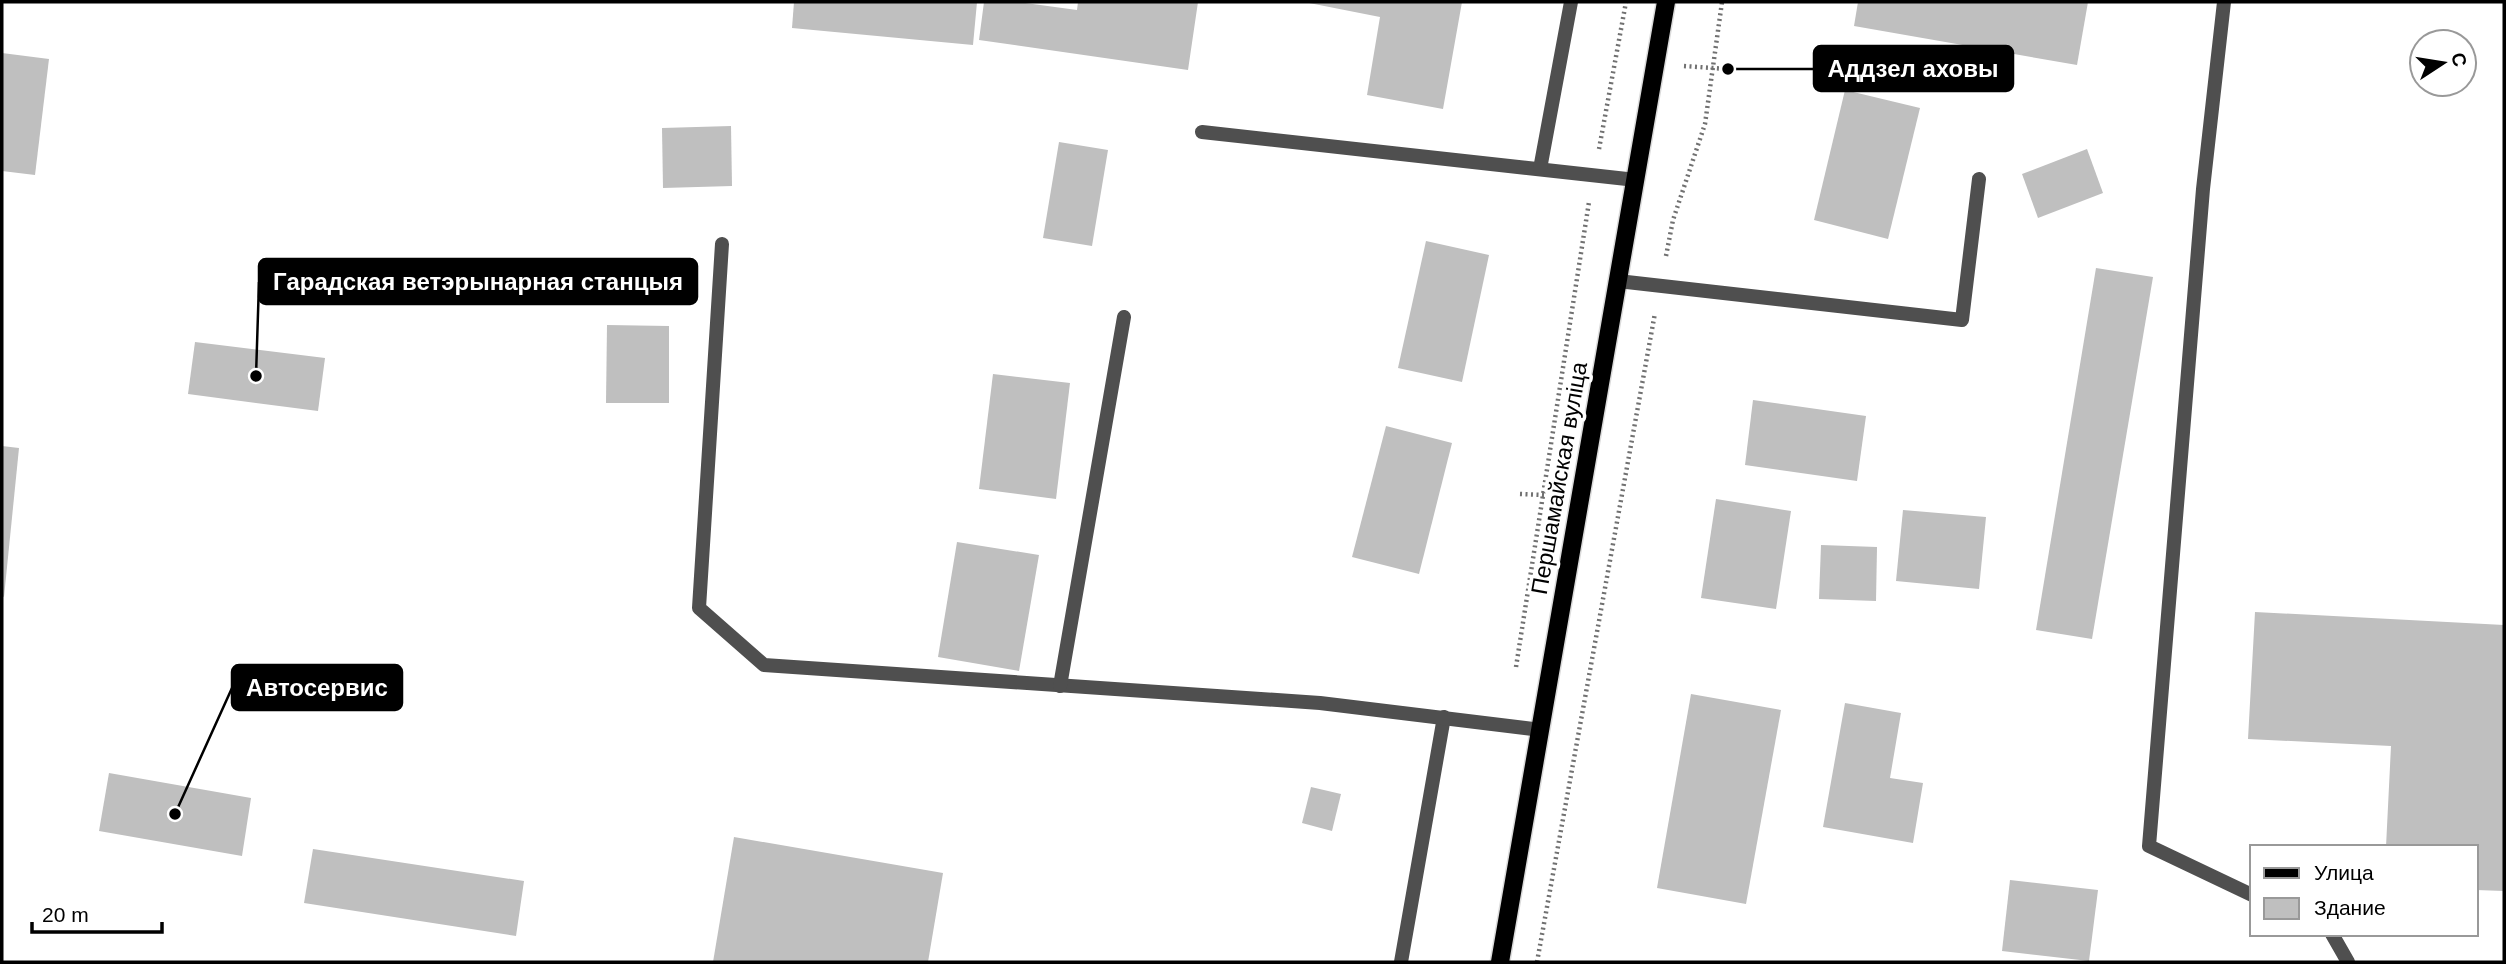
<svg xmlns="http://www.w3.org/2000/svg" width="2506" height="964" font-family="Arial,sans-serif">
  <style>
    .building { fill: #bfbfbf }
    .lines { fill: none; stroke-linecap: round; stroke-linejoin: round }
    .primary-casing { stroke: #dbdbdb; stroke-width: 21 }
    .path { stroke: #717171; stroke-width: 4.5; stroke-dasharray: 2 3.5; stroke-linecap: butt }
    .lane { stroke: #4f4f4f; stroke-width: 14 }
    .street { stroke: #4f4f4f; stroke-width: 14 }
    .primary { stroke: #000; stroke-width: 18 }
    .labels { text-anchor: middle; stroke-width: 7; stroke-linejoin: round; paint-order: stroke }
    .street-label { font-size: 23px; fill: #000; stroke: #fff }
    .leader { fill: none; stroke: #000; stroke-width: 2.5 }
    .callout-dot { fill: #000; stroke: #fff; stroke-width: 2.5 }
    .callout { fill: #000; stroke: #000; stroke-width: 2.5 }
    .callout-label { font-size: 24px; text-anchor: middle; font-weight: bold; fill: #fff }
  </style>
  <rect width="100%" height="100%" fill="#fff"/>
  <g class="building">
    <polygon points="794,2 977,2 973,45 792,28"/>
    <polygon points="984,2 1018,2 1077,10 1078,2 1198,2 1188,70 979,40"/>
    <polygon points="1304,2 1462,2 1443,109 1367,95 1380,17"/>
    <polygon points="1858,2 2088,2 2077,65 1854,26"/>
    <polygon points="2,53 49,59 35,175 2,171"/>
    <polygon points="1845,90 1920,108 1888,239 1814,220"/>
    <polygon points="731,126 732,186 663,188 662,128"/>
    <polygon points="1059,142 1108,150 1092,246 1043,238"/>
    <polygon points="2087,149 2103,193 2038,218 2022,174"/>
    <polygon points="1426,241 1489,255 1462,382 1398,368"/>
    <polygon points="2096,268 2153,277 2092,639 2036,630"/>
    <polygon points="607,325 669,326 669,403 606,403"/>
    <polygon points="195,342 325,358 318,411 188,394"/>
    <polygon points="993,374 1070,383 1056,499 979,489"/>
    <polygon points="1753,400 1866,416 1857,481 1745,465"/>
    <polygon points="1386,426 1452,443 1419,574 1352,557"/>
    <polygon points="2,446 19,448 4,597 2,596"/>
    <polygon points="1716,499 1791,511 1776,609 1701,598"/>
    <polygon points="1903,510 1986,517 1979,589 1896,581"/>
    <polygon points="957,542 1039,555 1019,671 938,657"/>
    <polygon points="1821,545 1877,547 1876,601 1819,599"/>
    <polygon points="2255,612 2504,625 2504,891 2476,890 2476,847 2386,847 2391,746 2248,739"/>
    <polygon points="1691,694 1781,710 1746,904 1657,888"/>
    <polygon points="1845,703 1901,713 1890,778 1923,783 1913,843 1823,827"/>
    <polygon points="109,773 251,798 242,856 99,831"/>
    <polygon points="1311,787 1341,794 1332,831 1302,823"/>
    <polygon points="734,837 943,873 928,962 713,962"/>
    <polygon points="313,849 524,881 516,936 304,903"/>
    <polygon points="2010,880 2098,890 2089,961 2002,951"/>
  </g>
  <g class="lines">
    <defs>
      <polyline id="primary" points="1500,962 1666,2"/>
    </defs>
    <use href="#primary" class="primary-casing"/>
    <g class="path">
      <polyline points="1684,66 1728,69"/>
      <polyline points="1599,149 1626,2"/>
      <polyline points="1666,256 1673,220 1705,124 1722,2"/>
      <polyline points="1520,494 1544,495"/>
      <polyline points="1516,667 1589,202"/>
      <polyline points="1537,962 1655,313"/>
    </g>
    <g class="lane">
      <polyline points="2224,2 2203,189 2149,846 2252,895"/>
      <polyline points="1202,132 1636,180"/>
      <polyline points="1540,169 1571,2"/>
      <polyline points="1618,281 1962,320 1979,179"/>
      <polyline points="2332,934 2348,962"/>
      <polyline points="1401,962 1444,717"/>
    </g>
    <g class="street">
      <polyline points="722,244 699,608 764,665 1320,703 1541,730"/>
      <polyline points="1060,686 1124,317"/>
    </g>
    <use href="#primary" class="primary"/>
  </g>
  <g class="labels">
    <g class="street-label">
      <text transform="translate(1559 478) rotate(-80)" y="8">Першамайская вуліца</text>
    </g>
  </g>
  <path class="leader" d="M1728 69L1814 69M256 376L259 282M175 814L232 688"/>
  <g class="callout-dot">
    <circle cx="1728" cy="69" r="7"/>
    <circle cx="256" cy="376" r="7"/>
    <circle cx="175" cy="814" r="7"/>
  </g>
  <g class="callout">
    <rect x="1814" y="46" width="199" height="45" rx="7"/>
    <rect x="259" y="259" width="438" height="45" rx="7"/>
    <rect x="232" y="665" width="170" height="45" rx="7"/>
  </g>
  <g class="callout-label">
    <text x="1913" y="77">Аддзел аховы</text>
    <text x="478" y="290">Гарадская ветэрынарная станцыя</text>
    <text x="317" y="696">Автосервис</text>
  </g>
  <rect width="2506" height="964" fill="none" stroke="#000000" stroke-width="7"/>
  <rect x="2250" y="845" width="228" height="91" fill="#ffffff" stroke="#999999" stroke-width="2"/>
  <rect x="2264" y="868" width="35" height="10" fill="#000000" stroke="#999999" stroke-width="2"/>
  <text x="2314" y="880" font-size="21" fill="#000000">Улица</text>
  <rect x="2264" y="898" width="35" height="21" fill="#bfbfbf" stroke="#999999" stroke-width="2"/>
  <text x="2314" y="915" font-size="21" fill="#000000">Здание</text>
  <g transform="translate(2443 63) rotate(78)"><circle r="33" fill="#ffffff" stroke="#999999" stroke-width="2"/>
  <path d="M0-5L12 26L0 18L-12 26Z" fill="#000000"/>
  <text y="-10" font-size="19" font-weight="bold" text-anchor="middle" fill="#000000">С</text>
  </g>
  <path d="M32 922v10h130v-10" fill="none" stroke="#000000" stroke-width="3.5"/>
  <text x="42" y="922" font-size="21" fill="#000000" stroke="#ffffff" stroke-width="5" paint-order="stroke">20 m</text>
</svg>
